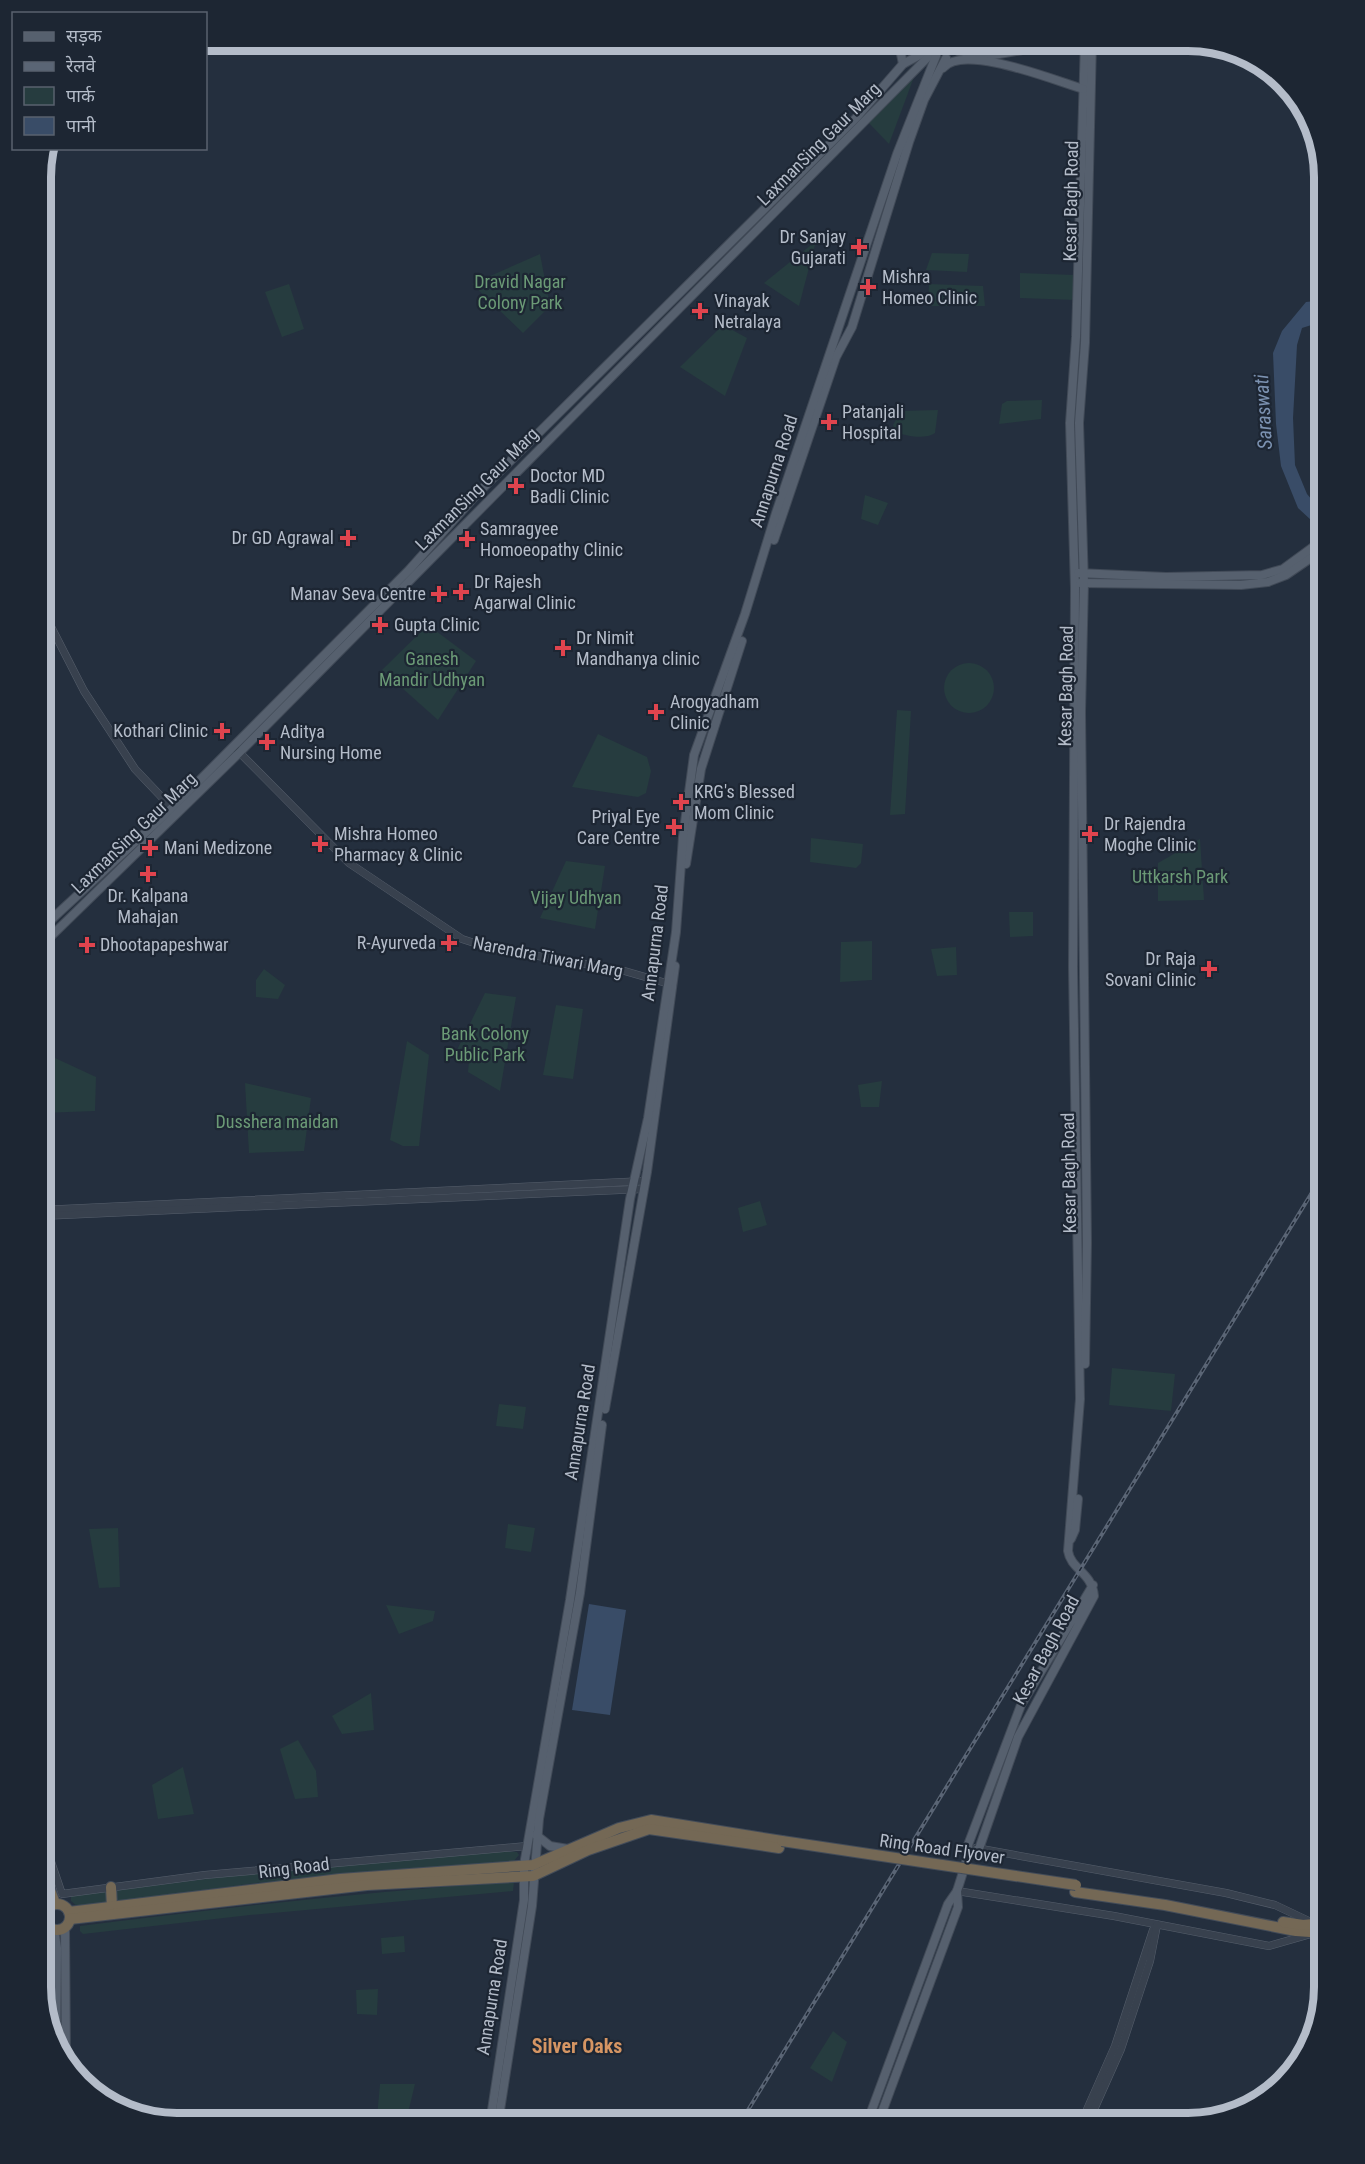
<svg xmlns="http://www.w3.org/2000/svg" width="1365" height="2164" font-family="'Roboto Condensed','Noto Sans Devanagari',sans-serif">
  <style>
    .green { fill: #263c3f }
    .water { fill: #394c67 }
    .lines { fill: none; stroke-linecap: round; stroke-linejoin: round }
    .minor-casing { stroke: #565f6c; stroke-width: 8 }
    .major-casing { stroke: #414a57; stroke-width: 10 }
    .highway-casing { stroke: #434c59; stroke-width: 12 }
    .minor { stroke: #38414e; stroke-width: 7 }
    .major { stroke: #56606e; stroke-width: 8 }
    .highway { stroke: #746855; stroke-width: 10 }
    .rail-casing { stroke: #5a6575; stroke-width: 4 }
    .rail { stroke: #1d2633; stroke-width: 1.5; stroke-dasharray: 4.5; stroke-linecap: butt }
    .highway-bridge-casing { stroke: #434c59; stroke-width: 12; stroke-linecap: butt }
    .highway-bridge { stroke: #746855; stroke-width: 10 }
    .health-dot { fill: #e0444e; stroke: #1d2633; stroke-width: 2 }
    .labels { text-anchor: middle; stroke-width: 4.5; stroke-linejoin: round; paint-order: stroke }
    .street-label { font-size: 18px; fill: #b4bcc9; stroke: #1d2633 }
    .poi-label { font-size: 18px; fill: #b4bcc9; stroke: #1d2633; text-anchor: start }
    .park-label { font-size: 18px; fill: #6b9a76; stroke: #1d2633 }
    .water-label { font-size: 20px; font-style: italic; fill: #7c92b1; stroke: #1d2633 }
    .neighbourhood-label { font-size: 20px; font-weight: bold; fill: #d59563; stroke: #1d2633 }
    .rim { fill: none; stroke: #b4bcc9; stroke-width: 8 }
  </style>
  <rect width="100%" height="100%" fill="#242f3e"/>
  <g class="green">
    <polygon points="914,77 889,144 868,122"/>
    <polygon points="816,241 799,306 764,283"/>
    <polygon points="932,253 969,254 967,272 926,270"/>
    <polygon points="540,254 550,306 523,333 472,284"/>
    <polygon points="1020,273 1075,275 1076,300 1020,298"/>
    <polygon points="289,284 304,329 282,337 265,292"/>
    <polygon points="929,284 983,286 985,306 928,306"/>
    <polygon points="723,325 747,338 725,396 680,367"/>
    <polygon points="1042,400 1041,419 999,424 1002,404 1007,401"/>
    <path d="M938,410L935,433C925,440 906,436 895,432L893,425L901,411Z"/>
    <polygon points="865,495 888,503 878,525 861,519"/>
    <polygon points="428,625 476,661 438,720 382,670"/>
    <circle cx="969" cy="688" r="25"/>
    <polygon points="897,710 911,711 905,814 890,815"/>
    <polygon points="598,734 647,757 651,771 646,793 638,797 572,787"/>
    <polygon points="811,838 863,844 861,863 856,868 810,862"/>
    <polygon points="1200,839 1204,900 1158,901 1158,863"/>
    <polygon points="566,861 605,866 595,929 540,918"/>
    <polygon points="1009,912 1033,912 1033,936 1010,937"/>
    <polygon points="872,941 872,980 840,982 841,942"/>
    <polygon points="956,947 957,975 937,976 931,949"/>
    <polygon points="264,969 285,985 278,999 256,997 256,980"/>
    <polygon points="485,993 516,997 500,1091 468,1072 469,1062 453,1058"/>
    <polygon points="556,1005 583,1009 573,1079 543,1075"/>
    <polygon points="407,1041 429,1055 419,1146 403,1146 390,1140"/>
    <polygon points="55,1058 96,1077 95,1111 42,1113"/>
    <polygon points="882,1081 879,1107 861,1107 858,1085"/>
    <polygon points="245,1083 311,1098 304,1151 249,1153"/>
    <polygon points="760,1201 767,1225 743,1232 738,1208"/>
    <polygon points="1112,1368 1175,1374 1171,1411 1109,1405"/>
    <polygon points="499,1404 526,1407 523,1429 496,1426"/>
    <polygon points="508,1524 535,1528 531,1552 505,1548"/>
    <polygon points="118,1528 120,1587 99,1588 89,1529"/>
    <polygon points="386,1605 435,1611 433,1621 399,1634"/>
    <polygon points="371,1693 374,1730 342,1734 332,1716"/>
    <polygon points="298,1740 316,1771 318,1797 295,1799 280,1749"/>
    <polygon points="183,1767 194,1814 158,1819 152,1785"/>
    <polygon points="500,1851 517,1852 519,1855 513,1862 256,1883 78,1907 71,1901 71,1896 222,1877"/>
    <path d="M514,1882L513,1891L250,1915L83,1934L80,1931V1926C225,1908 369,1891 514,1882Z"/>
    <polygon points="404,1936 405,1952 382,1954 381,1938"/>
    <polygon points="378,1989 377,2015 357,2014 356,1990"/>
    <polygon points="833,2031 847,2042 832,2082 810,2068"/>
    <polygon points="380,2084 415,2084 406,2121 377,2117"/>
  </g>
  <g class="water">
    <polygon points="1324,300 1324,321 1302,328 1297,345 1293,418 1295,465 1307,494 1324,514 1324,532 1298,508 1281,466 1276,424 1273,353 1282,331 1306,302"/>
    <polygon points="589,1604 626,1610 610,1715 572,1710"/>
  </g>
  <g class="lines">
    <defs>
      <g id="minor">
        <polyline points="41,607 84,691 135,769 172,808"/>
        <polyline points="236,749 349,863 462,939 490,948 621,970 673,985"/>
        <polyline points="41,1210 645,1181"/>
        <polyline points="41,1216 642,1189"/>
        <polyline points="41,1832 62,1894 205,1875 527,1846"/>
        <polyline points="976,1848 1226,1893 1275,1905 1313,1923"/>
        <polyline points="957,1891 1114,1916 1269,1946 1311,1934"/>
        <polyline points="1081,2123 1115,2046 1153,1930 1157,1925"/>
        <polyline points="1088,2123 1121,2049 1150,1961 1157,1925"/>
      </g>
      <g id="major">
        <polyline points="894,41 900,49 903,64"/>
        <polyline points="924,41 930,42"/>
        <path d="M1085,41L1076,337L1070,423L1075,588L1073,967L1080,1399L1068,1551C1071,1570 1092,1572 1094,1596L1018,1737L979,1849L969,1853L968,1845L1021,1705L1093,1585"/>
        <polyline points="960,42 989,45 1031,41"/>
        <polyline points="958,51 988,56 1073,41"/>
        <path d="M943,68C963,43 1056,81 1083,89"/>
        <polyline points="774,540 836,357 852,327 909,142 924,100 946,58"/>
        <polyline points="1078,573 1166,577 1262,575 1283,569 1324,539"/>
        <polyline points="1080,583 1241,585 1268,582 1286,575 1324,549"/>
        <polyline points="686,864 701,769 742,641"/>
        <polyline points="41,929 172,808 409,570 477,494 856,118 903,64 931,49"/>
        <polyline points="41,946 239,753 933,52"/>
        <polyline points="1085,1364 1087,1243 1081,712 1084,583 1079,423 1085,343 1092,41"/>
        <polyline points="605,1409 647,1172 675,966"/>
        <polyline points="1071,1539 1075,1530 1078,1499"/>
        <polyline points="536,1835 550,1846 568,1849"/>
        <polyline points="65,1927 66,2060"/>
        <polyline points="54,1930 57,1948 56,2049"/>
        <polyline points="490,2123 524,1900 524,1865 570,1600 630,1199 648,1118 676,932 683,837 694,755 745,614 776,513 897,154 936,56"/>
        <polyline points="498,2123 532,1906 539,1819 580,1593 602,1425"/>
        <polyline points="867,2123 948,1904 957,1891 969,1853"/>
        <polyline points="878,2123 958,1907 957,1891"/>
      </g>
      <g id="highway">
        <polyline points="41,1851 46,1848"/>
        <polyline points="41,1867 55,1903"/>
        <polyline points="111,1887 112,1907"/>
        <polyline points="1075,1892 1165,1905 1296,1931 1324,1933"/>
        <polyline points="41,1899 45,1910"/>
        <circle cx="57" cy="1917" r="13"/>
        <polyline points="69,1912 340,1879 533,1865 619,1828 651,1820 782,1841"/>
        <polyline points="70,1919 367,1885 533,1876 588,1850 649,1829 779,1848"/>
        <polyline points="1283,1922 1303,1925 1324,1923"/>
      </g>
    </defs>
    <use href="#minor" class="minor-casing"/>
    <use href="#major" class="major-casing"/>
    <use href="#highway" class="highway-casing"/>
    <use href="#minor" class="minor"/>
    <use href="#major" class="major"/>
    <use href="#highway" class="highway"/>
    <defs>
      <polyline id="rail" points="740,2123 1324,1173"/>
    </defs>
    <use href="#rail" class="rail-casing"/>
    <use href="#rail" class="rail"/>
    <defs>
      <polyline id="highway-bridge" points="782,1841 1076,1885"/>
    </defs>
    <use href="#highway-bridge" class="highway-bridge-casing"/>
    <use href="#highway-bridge" class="highway-bridge"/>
  </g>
  <g class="health-dot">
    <path d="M856 238h6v6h6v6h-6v6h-6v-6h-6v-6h6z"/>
    <path d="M865 278h6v6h6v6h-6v6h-6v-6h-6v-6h6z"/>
    <path d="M697 302h6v6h6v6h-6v6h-6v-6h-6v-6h6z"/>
    <path d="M826 413h6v6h6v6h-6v6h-6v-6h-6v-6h6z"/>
    <path d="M513 477h6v6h6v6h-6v6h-6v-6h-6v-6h6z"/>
    <path d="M345 529h6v6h6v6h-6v6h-6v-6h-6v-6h6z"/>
    <path d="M464 530h6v6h6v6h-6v6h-6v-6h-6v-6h6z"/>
    <path d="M458 583h6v6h6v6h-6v6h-6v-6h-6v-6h6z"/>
    <path d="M436 585h6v6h6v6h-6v6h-6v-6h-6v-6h6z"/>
    <path d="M377 616h6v6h6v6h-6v6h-6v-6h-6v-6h6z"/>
    <path d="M560 639h6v6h6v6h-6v6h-6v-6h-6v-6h6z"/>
    <path d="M653 703h6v6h6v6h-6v6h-6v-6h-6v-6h6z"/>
    <path d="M219 722h6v6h6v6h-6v6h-6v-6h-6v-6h6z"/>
    <path d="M264 733h6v6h6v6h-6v6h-6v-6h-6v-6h6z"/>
    <path d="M678 793h6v6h6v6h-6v6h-6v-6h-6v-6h6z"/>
    <path d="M671 818h6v6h6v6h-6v6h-6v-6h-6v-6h6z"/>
    <path d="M1087 825h6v6h6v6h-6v6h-6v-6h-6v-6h6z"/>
    <path d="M317 835h6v6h6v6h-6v6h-6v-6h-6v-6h6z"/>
    <path d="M147 839h6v6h6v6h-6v6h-6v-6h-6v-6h6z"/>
    <path d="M145 865h6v6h6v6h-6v6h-6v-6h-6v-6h6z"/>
    <path d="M446 934h6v6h6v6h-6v6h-6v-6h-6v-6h6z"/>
    <path d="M84 936h6v6h6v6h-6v6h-6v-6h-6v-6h6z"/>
    <path d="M1206 960h6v6h6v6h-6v6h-6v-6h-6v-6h6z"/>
  </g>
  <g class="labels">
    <g class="street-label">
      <text transform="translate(819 144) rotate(-45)" y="6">LaxmanSing Gaur Marg</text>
      <text transform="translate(1071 201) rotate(-89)" y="6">Kesar Bagh Road</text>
      <text transform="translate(774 471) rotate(-72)" y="6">Annapurna Road</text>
      <text transform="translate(477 489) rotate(-45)" y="6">LaxmanSing Gaur Marg</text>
      <text transform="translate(1066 686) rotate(-89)" y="6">Kesar Bagh Road</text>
      <text transform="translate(134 833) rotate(-44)" y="6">LaxmanSing Gaur Marg</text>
      <text transform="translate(655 943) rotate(-83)" y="6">Annapurna Road</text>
      <text transform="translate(548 957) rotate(11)" y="6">Narendra Tiwari Marg</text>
      <text transform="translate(1069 1173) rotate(-91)" y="6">Kesar Bagh Road</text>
      <text transform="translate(580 1422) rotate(-81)" y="6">Annapurna Road</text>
      <text transform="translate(1046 1650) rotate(-62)" y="6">Kesar Bagh Road</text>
      <text transform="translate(942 1849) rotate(8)" y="6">Ring Road Flyover</text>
      <text transform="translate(294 1868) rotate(-7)" y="6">Ring Road</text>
      <text transform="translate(492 1997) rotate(-81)" y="6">Annapurna Road</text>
    </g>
    <g class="poi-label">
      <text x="846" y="243" text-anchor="end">Dr Sanjay<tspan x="846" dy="21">Gujarati</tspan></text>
      <text x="882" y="283">Mishra<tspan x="882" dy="21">Homeo Clinic</tspan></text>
      <text x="714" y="307">Vinayak<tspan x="714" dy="21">Netralaya</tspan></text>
      <text x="842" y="418">Patanjali<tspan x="842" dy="21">Hospital</tspan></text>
      <text x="530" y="482">Doctor MD<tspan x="530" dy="21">Badli Clinic</tspan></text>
      <text x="480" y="535">Samragyee<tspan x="480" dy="21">Homoeopathy Clinic</tspan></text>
      <text x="334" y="544" text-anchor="end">Dr GD Agrawal</text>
      <text x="474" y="588">Dr Rajesh<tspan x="474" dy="21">Agarwal Clinic</tspan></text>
      <text x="426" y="600" text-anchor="end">Manav Seva Centre</text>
      <text x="394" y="631">Gupta Clinic</text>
      <text x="576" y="644">Dr Nimit<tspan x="576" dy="21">Mandhanya clinic</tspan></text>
      <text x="670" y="708">Arogyadham<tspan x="670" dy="21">Clinic</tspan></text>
      <text x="208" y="737" text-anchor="end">Kothari Clinic</text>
      <text x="280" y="738">Aditya<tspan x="280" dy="21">Nursing Home</tspan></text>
      <text x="694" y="798">KRG's Blessed<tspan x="694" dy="21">Mom Clinic</tspan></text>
      <text x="660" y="823" text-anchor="end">Priyal Eye<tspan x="660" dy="21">Care Centre</tspan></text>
      <text x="1104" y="830">Dr Rajendra<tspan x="1104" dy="21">Moghe Clinic</tspan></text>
      <text x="334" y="840">Mishra Homeo<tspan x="334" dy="21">Pharmacy &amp; Clinic</tspan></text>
      <text x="164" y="854">Mani Medizone</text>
      <text x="148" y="902" text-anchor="middle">Dr. Kalpana<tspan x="148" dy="21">Mahajan</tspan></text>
      <text x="436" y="949" text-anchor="end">R-Ayurveda</text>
      <text x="100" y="951">Dhootapapeshwar</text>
      <text x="1196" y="965" text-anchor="end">Dr Raja<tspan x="1196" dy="21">Sovani Clinic</tspan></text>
    </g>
    <g class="park-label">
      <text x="520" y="288">Dravid Nagar<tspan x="520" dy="21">Colony Park</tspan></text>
      <text x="432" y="665">Ganesh<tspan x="432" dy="21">Mandir Udhyan</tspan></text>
      <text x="1180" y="883">Uttkarsh Park</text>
      <text x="576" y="904">Vijay Udhyan</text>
      <text x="485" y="1040">Bank Colony<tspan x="485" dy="21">Public Park</tspan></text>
      <text x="277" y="1128">Dusshera maidan</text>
    </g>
    <g class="water-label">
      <text transform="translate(1263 412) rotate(-93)" y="7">Saraswati</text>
    </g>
    <g class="neighbourhood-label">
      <text x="577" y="2053">Silver Oaks</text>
    </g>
  </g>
  <path d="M0 0H1365V2164H0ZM177 51H1188A126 126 0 0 1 1314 177V1987A126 126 0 0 1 1188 2113H177A126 126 0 0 1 51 1987V177A126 126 0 0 1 177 51Z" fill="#1d2633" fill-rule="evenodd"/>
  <path class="rim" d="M177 51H1188A126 126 0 0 1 1314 177V1987A126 126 0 0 1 1188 2113H177A126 126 0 0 1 51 1987V177A126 126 0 0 1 177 51Z"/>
  <rect x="12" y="12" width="195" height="138" fill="#1d2633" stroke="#59626f" stroke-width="1.5"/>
  <rect x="24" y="32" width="30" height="9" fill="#56606e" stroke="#59626f" stroke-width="1.5"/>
  <text x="66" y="42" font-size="18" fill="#b4bcc9">सड़क</text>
  <rect x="24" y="62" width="30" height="9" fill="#5a6575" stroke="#59626f" stroke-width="1.5"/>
  <text x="66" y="72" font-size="18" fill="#b4bcc9">रेलवे</text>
  <rect x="24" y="87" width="30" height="18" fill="#263c3f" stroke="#59626f" stroke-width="1.5"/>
  <text x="66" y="102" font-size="18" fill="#b4bcc9">पार्क</text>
  <rect x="24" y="117" width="30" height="18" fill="#394c67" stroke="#59626f" stroke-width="1.5"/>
  <text x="66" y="132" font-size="18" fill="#b4bcc9">पानी</text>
</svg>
